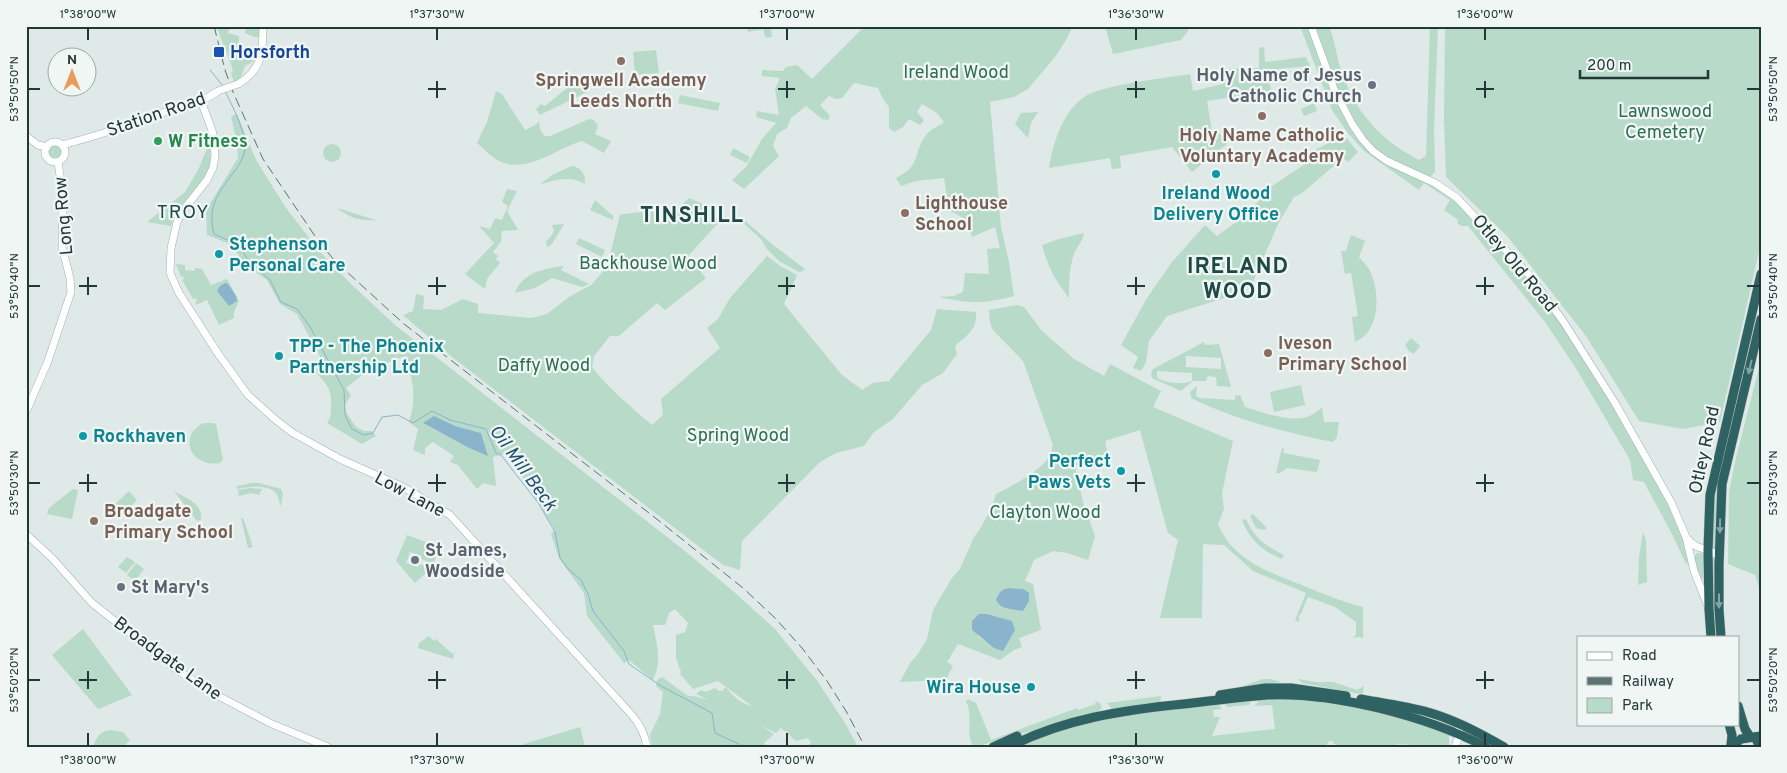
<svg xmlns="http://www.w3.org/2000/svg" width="1787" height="773" font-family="Overpass,sans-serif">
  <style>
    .green { fill: #b8dac8; fill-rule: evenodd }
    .water { fill: #89b4cc }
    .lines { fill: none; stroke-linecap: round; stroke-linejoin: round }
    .stream { stroke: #89b4cc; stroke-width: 1 }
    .secondary-casing { stroke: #9fb4b1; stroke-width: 8 }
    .highway-casing { stroke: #bcc3c3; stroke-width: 10 }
    .secondary { stroke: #fff; stroke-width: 7 }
    .highway { stroke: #2f6262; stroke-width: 9 }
    .rail { stroke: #5b7472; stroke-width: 1; stroke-dasharray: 10 5; stroke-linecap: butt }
    .secondary-bridge-casing { stroke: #9fb4b1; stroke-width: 8; stroke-linecap: butt }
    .secondary-bridge { stroke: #fff; stroke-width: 7 }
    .oneway { fill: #85a5a4 }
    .ticks { fill: none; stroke: #213837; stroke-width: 2 }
    .transit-dot { fill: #1a4fb4; stroke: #eff6f4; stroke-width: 2 }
    .education-dot { fill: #8d6e63; stroke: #eff6f4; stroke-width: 2 }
    .worship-dot { fill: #6b7280; stroke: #eff6f4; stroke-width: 2 }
    .leisure-dot { fill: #2e9e5b; stroke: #eff6f4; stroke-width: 2 }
    .culture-dot { fill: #0f9aa8; stroke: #eff6f4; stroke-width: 2 }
    .labels { text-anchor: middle; stroke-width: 4.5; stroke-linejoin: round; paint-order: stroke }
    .transit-label { font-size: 18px; font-weight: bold; fill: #164399; stroke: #eff6f4; text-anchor: start }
    .park-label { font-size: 18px; fill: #2e6c53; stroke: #eff6f4 }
    .worship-label { font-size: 18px; font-weight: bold; fill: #5b616d; stroke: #eff6f4; text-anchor: start }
    .education-label { font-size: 18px; font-weight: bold; fill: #785e54; stroke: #eff6f4; text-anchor: start }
    .street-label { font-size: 18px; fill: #213837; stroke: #eff6f4 }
    .leisure-label { font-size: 18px; font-weight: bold; fill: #27864d; stroke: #eff6f4; text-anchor: start }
    .culture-label { font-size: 18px; font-weight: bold; fill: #0d838f; stroke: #eff6f4; text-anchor: start }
    .neighbourhood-label { font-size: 19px; letter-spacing: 1px; fill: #1e4947; stroke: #eff6f4 }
    .water-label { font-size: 19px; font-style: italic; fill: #1f5270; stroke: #eff6f4 }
    .district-label { font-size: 22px; font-weight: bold; letter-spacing: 1px; fill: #1e4947; stroke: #eff6f4 }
    .neatline { fill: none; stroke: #213837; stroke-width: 2 }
    .ticks-label { font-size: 12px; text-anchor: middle; fill: #213837 }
  </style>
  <rect width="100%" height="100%" fill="#dfe9e7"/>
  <g class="green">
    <path d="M217,26H230L228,33L239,36C240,42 236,47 238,53L254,61L245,66L240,79L234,82L231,73L233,71C229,55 221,42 217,26Z"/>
    <polygon points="246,26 260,26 259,37 254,37 245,33"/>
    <polygon points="747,26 773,26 771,30 772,37 766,38 763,29 748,32"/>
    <path d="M865,26H1073L1066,40L1055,57L1028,89L1014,97L990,102L1001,227L1009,262L1014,296C983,304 970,304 939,297L954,296L963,292L965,273L989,274L987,249L1000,248L995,227L972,237L968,221L949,210L944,178L916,181L901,186L896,178C923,165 912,152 927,134C931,129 939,126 944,122L937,113L922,104L917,112L924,120L920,125L909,119L903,127L894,132L889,128V107L883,99L878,88L854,83L842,98L836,99L829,96L820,105L830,116L828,120L822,119L806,106L791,118L787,128L777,134L773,146L779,156L744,189L732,180L746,167L762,139L776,123L756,117L757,111L779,115L775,89L780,78L762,76V70L783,71L786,67L797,65L812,79Z"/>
    <polygon points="1105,26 1187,26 1188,31 1181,40 1113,54"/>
    <path d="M1300,26H1329C1335,41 1336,55 1341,70C1355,112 1380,140 1419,160L1426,156L1430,26H1438L1434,130L1435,172L1431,176H1428L1473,216L1533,285L1556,317L1613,405L1668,502L1683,541L1688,563L1686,564L1672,534L1644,482L1633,480L1630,460L1577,370L1545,322L1468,226H1461L1457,223L1458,220L1444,210L1450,200L1424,183L1419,190L1364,151L1347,132L1332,110Z"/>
    <polygon points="1445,26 1761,26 1761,243 1720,422 1683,429 1639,421 1586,336 1508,237 1446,177 1444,121"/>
    <path d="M1264,47L1265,62L1306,57L1310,66L1268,70L1271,91L1207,101L1212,132L1218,131L1227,144L1192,172L1172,147L1120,156L1121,168L1112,169L1110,158L1049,168C1053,143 1062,113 1084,97C1100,85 1167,78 1190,74L1193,91L1223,84L1224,69L1259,68V48Z"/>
    <polygon points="656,50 659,73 635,75 633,52"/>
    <polygon points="572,84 587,92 540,115 536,109 541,104 545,106"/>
    <path d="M496,91L502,94L525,130L537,124L539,121L540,129L544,136H550L589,119L594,120L598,126L595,134L611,141L604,153L582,141C555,149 528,174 499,161C491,157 484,149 477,143L487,122Z"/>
    <polygon points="680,95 720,103 718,111 678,103"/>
    <polygon points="1314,103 1317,111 1304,116 1301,109"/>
    <polygon points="1038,112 1031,123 1028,138 1015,124 1021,113"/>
    <path d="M237,114L256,160L286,208L320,252L351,284L395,325L680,547L733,591L775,629L818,682L845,723L858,747H808L811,742L808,738L796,741L789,735L787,731H784L781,728L776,733L760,725L774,734L764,743L766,747H652L650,735L660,714L663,692L656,686L657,680L662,677L688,696H694L709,700L696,694L701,690L706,692L715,688L719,691H722L726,687C732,696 742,704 752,706L718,681L693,689L680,674L681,672L676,658V635L685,632L688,623L675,609L669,613L665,625H653C657,645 662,661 653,680L629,660L624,663L587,616L584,593L559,558L551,534L555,530L508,453L493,457L496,486L483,483L477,489L458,465L450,462L454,456L433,442L425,448V455L413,450L418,429L409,422C417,398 413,379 405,356L370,369L346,388L351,395L345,405L346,412L356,427L364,431H372L376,436L362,444L327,423C331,417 331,414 331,407C332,388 327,385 315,371L323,362L297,314L280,304L267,280L246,265L230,244L207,235L206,210L238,158L237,143L231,116ZM434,417L455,426L481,433L487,455L469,448L424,424Z"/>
    <polygon points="1344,135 1358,152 1348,162 1343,158 1302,193 1294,197 1279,222 1252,284 1237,294 1167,316 1149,341 1146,362 1141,371 1133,368 1138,357 1121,345 1147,298 1172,262 1205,225 1217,236 1246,215 1272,186 1302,166 1317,154 1315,151 1317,149"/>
    <polygon points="211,141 210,167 204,180 176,211 171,226 147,222 185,192 199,168 204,155"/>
    <circle cx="332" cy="153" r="9"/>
    <circle cx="55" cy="152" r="7"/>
    <polygon points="733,148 750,157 747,163 730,155"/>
    <path d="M572,166C581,167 586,175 585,184C570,175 555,180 539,185L552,175Z"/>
    <polygon points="507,189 517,191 507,211 518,230 502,231 501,242 493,252 498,256 496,259 500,263 487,279 485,289 465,274 494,243 479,226 490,229 495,218 502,220 508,206 502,202"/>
    <path d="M689,198L705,205L721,220L688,256L706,278L665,310L657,303L619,336H610L594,356L592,367C609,389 631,407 652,425L663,415L661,399L720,348L707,328L718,319L730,298L767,256L780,266L797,275L784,304L841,374L862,390L873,383L889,381L931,330L937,309L976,312C977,331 967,335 955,346L957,354L943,373L922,385L893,419L874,432L864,446L836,453L820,462L742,541L740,570L723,565L452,357L403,315L413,311L416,294L424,296L423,309L441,310L463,299L478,304V313L531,318L547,314L569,297L591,285L607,267L620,215C632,212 661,210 672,214Z"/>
    <polygon points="595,200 613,216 613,220 590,210"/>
    <path d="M337,208L376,220C361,221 349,218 337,208Z"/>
    <polygon points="744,220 772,244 805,269 803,271 799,272 779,261 766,248 761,239 742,222"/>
    <polygon points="564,224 552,244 547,247 546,241 550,238 554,231 552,225"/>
    <path d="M1084,233C1083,241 1077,246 1074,254C1069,268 1069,283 1069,298C1054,278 1049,269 1042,245L1059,239Z"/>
    <path d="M1351,235L1365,241L1359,257C1364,263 1370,268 1372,276C1380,297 1379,332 1355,342L1352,317L1358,316L1351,273L1345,274L1341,251H1346Z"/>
    <polygon points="579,238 605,250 602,257 576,244"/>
    <polygon points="176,264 185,265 185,270 195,271 195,268 202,269 211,285 227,279 239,301 234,312 234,318 219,325 207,300 196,305 195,303 197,301 196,298 193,299 182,280 184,279 183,276 181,277"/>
    <path d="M564,266L561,270L589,284L582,287L552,278L535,288L515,293C521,273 546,268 564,266Z"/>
    <path d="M1017,305L1024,307L1042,331L1074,359L1104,376L1110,364L1161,391L1153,407L1233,441L1222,493L1224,509L1218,524C1232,560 1271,573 1304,586C1324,594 1343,602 1363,607V639L1360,637L1353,638L1356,635V622L1335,607L1308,597L1301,614L1299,615V622L1295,620L1306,593L1253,571L1224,545L1203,544L1202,618H1160L1178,540L1168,533L1140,430L1105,441L1108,456L1075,466L1083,502L1095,536L1088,560L1067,553L1053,551L1034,560L1025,581L1033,584L1041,630L1019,638L1022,647L1014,650L1000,660L958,644L947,662L953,666L947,678L943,680L900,682L910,663L918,654L927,639L933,610L952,578L960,569L974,537L980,529L991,509L996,494C1012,486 1039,472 1049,457C1051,453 1052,448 1053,445L1023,361L993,330L990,323L989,310ZM1009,588L1023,589L1013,609H1005L1000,593L1004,589ZM987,614L1005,619L985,641L978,636Z"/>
    <polygon points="1753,325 1755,326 1727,445 1725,446"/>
    <polygon points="1411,338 1420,346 1414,354 1409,351 1405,345"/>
    <path d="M1204,342L1205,345L1219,344L1231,387L1217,386L1216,377L1208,376L1206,381H1193L1181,391L1152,378L1151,373L1153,369ZM1186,356L1221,358V369L1186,367ZM1157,371L1192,373V381C1182,385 1166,383 1157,378Z"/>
    <polygon points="1761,360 1761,593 1755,575 1728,564 1729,492 1735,462"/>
    <polygon points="1301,385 1305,405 1274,412 1270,392"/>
    <path d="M1197,386L1196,396L1200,398L1235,400V396L1240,395L1245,407C1269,414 1303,429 1322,407L1324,422H1339L1337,437L1333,442C1284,432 1236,420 1191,398L1190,392Z"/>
    <path d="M204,423H213L216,424L223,460L220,463C190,468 177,435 204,423Z"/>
    <polygon points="1282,448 1284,448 1283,453 1320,460 1317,472 1287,468 1280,473 1276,473"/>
    <polygon points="1723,453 1725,455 1717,552 1711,549 1713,492"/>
    <path d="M252,483H259L281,489L283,494L281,506C279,503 279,498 277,495C271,483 247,487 237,489V486Z"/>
    <polygon points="251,488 262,489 259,495 251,493 239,496 238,490"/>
    <polygon points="73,489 78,490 72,519 47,514 49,508"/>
    <polygon points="129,491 137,500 120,516 112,507"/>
    <path d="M174,491C186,499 203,502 201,520L197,521Z"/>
    <polygon points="1253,514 1267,528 1264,530 1256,528 1250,516"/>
    <polygon points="241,518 243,518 253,547 248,548"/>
    <path d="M1246,519C1254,538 1266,546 1284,555L1282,559C1262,551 1250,540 1242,520Z"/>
    <polygon points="1643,532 1646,541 1647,582 1638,585 1639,557"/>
    <path d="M407,535L440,547L432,567L415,583L396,561ZM410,552L422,556L421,559L426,561L424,565L420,564L418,567L406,563Z"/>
    <polygon points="1697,553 1701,553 1703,555 1703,577 1701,580 1699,579 1693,559"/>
    <polygon points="1712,555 1715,562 1719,637 1713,637"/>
    <polygon points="127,557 135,562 126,573 118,567"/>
    <polygon points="136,563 144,569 135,581 127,575"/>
    <polygon points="83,629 132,695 98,709 52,655"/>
    <polygon points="429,636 434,641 436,639 450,652 454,654 453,659 418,648 419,643"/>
    <polygon points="1263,679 1271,679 1281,682 1240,687"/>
    <polygon points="1298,679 1316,682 1333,682 1357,690 1364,686 1363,693 1360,694 1307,684 1302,683"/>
    <polygon points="1161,696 1160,703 1112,709 1107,703"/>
    <path d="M1277,698L1282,700L1286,699C1341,703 1399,711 1449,735V747L1397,744V747H1348L1334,744L1332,741H1329L1325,747H1015C1078,717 1147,712 1216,704L1219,705L1222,709L1213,710L1214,717H1220L1212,736L1275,729L1272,705L1255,706L1259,700Z"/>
    <path d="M968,699L976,703L991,740L1077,708L1078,710L1096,704L1095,701L1100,703L1102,708L1096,713L974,747C964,733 974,718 966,701Z"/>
    <polygon points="1251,701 1249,705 1227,707 1225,704"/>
    <polygon points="580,727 585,747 524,747 524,744"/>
    <path d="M110,730L123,732L130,740L123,747H93C95,738 101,731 110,730Z"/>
  </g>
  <g class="water">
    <polygon points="225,283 228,284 236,296 237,301 229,306 217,291 220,286"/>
    <polygon points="434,416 455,426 481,433 488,456 469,448 423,423"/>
    <path d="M1009,588L1023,589L1029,593V601L1023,611C1012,609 1001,610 996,600C999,593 1001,589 1009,588Z"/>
    <polygon points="979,614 987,614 1012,621 1015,630 1003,651 994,648 972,630 972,621"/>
  </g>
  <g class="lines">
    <g class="stream">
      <polyline points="210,70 224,87"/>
      <path d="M225,91C232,105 243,127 245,142C249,173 201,188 214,234L239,245L249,262L270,280L281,302L297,309L309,325L344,390L345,415L352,429L364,435L373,433L382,417L398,415L413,423L432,411L450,420L486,429L496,453L501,455L539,504L555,532L560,558L568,569L581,580L588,594L593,611L624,651L629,664L661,686L712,713L715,733L739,744L738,747"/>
    </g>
    <defs>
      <g id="secondary">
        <polyline points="1311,26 1334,89 1352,124 1363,140 1373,151 1387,161 1435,183 1457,198 1529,275 1563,321 1615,403 1671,502 1686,537 1694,571 1708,606"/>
        <path d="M238,84C262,70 263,52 263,26"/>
        <path d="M201,101L212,130L214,140L215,156L213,168L207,180L182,212L177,222L171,248L170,273L179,293L219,355L248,395L277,421L293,433L340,459L403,487L450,515L631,714C640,724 645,734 647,747"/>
        <polyline points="26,136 38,145 47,147"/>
        <circle cx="55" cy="152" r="10"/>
        <path d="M62,145C97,136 132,124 165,112C180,106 198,104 212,95"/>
        <polyline points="26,412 48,361 71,292 70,278 62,247 63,196 58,162"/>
        <polyline points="26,534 52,558 92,603 176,669 209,691 247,711 272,724 328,747"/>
        <path d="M1688,539C1697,552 1710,546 1719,558"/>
        <polyline points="1455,747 1460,733 1459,730"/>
      </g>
      <g id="highway">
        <polyline points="1711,637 1709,609 1708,550 1710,495 1761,274"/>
        <polyline points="1721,637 1719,610 1719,565 1722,484 1761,319"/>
        <polyline points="1220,695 1265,688 1291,688 1346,696"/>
        <path d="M1361,699C1385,704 1410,706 1434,714C1459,722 1481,734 1504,747"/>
        <polyline points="1738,706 1745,729 1750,737"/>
        <polyline points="1729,724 1732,735 1731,745"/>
        <polyline points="1755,737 1760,747"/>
        <polyline points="993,747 1017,736"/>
        <path d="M1009,747C1063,719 1123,710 1184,704C1211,701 1239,697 1267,695C1334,692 1426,716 1486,747"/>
        <polyline points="1731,747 1741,739 1761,736"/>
      </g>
    </defs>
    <use href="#secondary" class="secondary-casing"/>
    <use href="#highway" class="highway-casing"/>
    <use href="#secondary" class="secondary"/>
    <use href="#highway" class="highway"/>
    <polyline class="rail" points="214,26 225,70 233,92 263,159 319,242 335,261 404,324 658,520 743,588 775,618 802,648 827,681 846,711 865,747"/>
    <defs>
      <polyline id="secondary-bridge" points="212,95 218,91 238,84"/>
    </defs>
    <use href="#secondary-bridge" class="secondary-bridge-casing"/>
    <use href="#secondary-bridge" class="secondary-bridge"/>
  </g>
  <defs><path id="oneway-solid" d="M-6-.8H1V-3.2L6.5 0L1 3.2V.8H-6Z" transform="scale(1.25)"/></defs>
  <g class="oneway">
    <use href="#oneway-solid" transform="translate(1750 367) rotate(103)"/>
    <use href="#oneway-solid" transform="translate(1720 526) rotate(91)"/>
    <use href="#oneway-solid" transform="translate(1719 601) rotate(90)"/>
  </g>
  <path class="ticks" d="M88,28V40M437,28V40M787,28V40M1136,28V40M1485,28V40M437,81V98M787,81V98M1136,81V98M1485,81V98M28,89H40M428,89H446M778,89H795M1127,89H1145M1476,89H1494M1747,89H1760M88,277V295M437,277V295M787,277V295M1136,277V295M1485,277V295M28,286H40M79,286H97M428,286H446M778,286H795M1127,286H1145M1476,286H1494M1747,286H1760M88,474V492M437,474V492M787,474V492M1136,474V492M1485,474V492M28,483H40M79,483H97M428,483H446M778,483H795M1127,483H1145M1476,483H1494M1747,483H1760M88,671V689M437,671V689M787,671V689M1136,671V689M1485,671V689M28,680H40M79,680H97M428,680H446M778,680H795M1127,680H1145M1476,680H1494M1747,680H1760M88,733V746M437,733V746M787,733V746M1136,733V746M1485,733V746"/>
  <rect class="transit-dot" x="213" y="46" width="12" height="12" rx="2.5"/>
  <g class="education-dot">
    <circle cx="621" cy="61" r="5"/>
    <circle cx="1262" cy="116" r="5"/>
    <circle cx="905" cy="213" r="5"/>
    <circle cx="1268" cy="353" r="5"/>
    <circle cx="94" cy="521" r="5"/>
  </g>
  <g class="worship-dot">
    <circle cx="1372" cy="85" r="5"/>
    <circle cx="415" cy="560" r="5"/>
    <circle cx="121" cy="587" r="5"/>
  </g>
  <circle class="leisure-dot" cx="158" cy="141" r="5"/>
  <g class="culture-dot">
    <circle cx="1216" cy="174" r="5"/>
    <circle cx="219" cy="254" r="5"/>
    <circle cx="279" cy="356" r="5"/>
    <circle cx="83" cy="436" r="5"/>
    <circle cx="1121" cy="471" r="5"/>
    <circle cx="1031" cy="687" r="5"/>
  </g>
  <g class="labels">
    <g class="transit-label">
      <text x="230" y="58">Horsforth</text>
    </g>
    <g class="park-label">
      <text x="956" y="78">Ireland Wood</text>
      <text x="1665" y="117">Lawnswood<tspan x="1665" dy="21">Cemetery</tspan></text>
      <text x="648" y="269">Backhouse Wood</text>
      <text x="544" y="371">Daffy Wood</text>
      <text x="738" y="441">Spring Wood</text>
      <text x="1045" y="518">Clayton Wood</text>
    </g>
    <g class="worship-label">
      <text x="1362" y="81" text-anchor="end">Holy Name of Jesus<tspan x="1362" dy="21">Catholic Church</tspan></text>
      <text x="425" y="556">St James,<tspan x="425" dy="21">Woodside</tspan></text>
      <text x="131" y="593">St Mary's</text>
    </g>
    <g class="education-label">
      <text x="621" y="86" text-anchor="middle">Springwell Academy<tspan x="621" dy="21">Leeds North</tspan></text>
      <text x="1262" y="141" text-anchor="middle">Holy Name Catholic<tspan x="1262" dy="21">Voluntary Academy</tspan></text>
      <text x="915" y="209">Lighthouse<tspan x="915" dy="21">School</tspan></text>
      <text x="1278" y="349">Iveson<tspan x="1278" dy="21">Primary School</tspan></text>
      <text x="104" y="517">Broadgate<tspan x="104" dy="21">Primary School</tspan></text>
    </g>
    <g class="street-label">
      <text transform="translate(156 114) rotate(-19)" y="6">Station Road</text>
      <text transform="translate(63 216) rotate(-95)" y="6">Long Row</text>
      <text transform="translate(1515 263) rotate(50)" y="6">Otley Old Road</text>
      <text transform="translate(1704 450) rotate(-78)" y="6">Otley Road</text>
      <text transform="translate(410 494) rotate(28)" y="6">Low Lane</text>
      <text transform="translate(168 658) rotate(36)" y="6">Broadgate Lane</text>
    </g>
    <g class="leisure-label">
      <text x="168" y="147">W Fitness</text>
    </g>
    <g class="culture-label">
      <text x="1216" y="199" text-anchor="middle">Ireland Wood<tspan x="1216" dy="21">Delivery Office</tspan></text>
      <text x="229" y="250">Stephenson<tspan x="229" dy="21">Personal Care</tspan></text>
      <text x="289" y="352">TPP - The Phoenix<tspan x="289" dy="21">Partnership Ltd</tspan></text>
      <text x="93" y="442">Rockhaven</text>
      <text x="1111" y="467" text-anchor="end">Perfect<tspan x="1111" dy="21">Paws Vets</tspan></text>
      <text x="1021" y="693" text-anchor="end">Wira House</text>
    </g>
    <g class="neighbourhood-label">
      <text x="183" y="218">TROY</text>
    </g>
    <g class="water-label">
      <text transform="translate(524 467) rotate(54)" y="7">Oil Mill Beck</text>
    </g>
    <g class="district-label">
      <text x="692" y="222">TINSHILL</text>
      <text x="1238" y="273">IRELAND<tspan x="1238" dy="25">WOOD</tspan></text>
    </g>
  </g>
  <rect width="1787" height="773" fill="none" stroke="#eff6f4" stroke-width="55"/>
  <rect x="1577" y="636" width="162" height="90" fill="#eff6f4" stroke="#9daaa8"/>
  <rect x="1587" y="652" width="25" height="8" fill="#ffffff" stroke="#9daaa8"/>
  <text x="1622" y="660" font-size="15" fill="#213837">Road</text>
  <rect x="1587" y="677" width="25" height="8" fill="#5b7472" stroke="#9daaa8"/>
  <text x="1622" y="686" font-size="15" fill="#213837">Railway</text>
  <rect x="1587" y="698" width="25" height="15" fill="#b8dac8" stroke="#9daaa8"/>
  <text x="1622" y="710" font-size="15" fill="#213837">Park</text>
  <g transform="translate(72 72)"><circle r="24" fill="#eff6f4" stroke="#9daaa8"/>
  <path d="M0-4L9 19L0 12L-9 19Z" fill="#ea9c5c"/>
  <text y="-8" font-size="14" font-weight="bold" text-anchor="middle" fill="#213837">N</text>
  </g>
  <path d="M1580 70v8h128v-8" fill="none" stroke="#213837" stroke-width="2.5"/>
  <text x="1587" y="70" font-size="15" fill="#213837" stroke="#eff6f4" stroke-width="4" paint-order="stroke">200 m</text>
  <rect x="28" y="28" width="1732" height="718" class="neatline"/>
  <g class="ticks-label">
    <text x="88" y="18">1°38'00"W</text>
    <text x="437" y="18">1°37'30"W</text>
    <text x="787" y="18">1°37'00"W</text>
    <text x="1136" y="18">1°36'30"W</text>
    <text x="1485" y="18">1°36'00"W</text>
    <text transform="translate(14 89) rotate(-90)" y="4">53°50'50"N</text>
    <text transform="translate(1773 89) rotate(-90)" y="4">53°50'50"N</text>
    <text transform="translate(14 286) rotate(-90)" y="4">53°50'40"N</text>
    <text transform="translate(1773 286) rotate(-90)" y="4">53°50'40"N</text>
    <text transform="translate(14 483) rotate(-90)" y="4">53°50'30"N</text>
    <text transform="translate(1773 483) rotate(-90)" y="4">53°50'30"N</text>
    <text transform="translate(14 680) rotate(-90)" y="4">53°50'20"N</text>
    <text transform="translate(1773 680) rotate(-90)" y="4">53°50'20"N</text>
    <text x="88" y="764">1°38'00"W</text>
    <text x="437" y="764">1°37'30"W</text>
    <text x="787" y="764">1°37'00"W</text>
    <text x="1136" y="764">1°36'30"W</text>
    <text x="1485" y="764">1°36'00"W</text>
  </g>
</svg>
